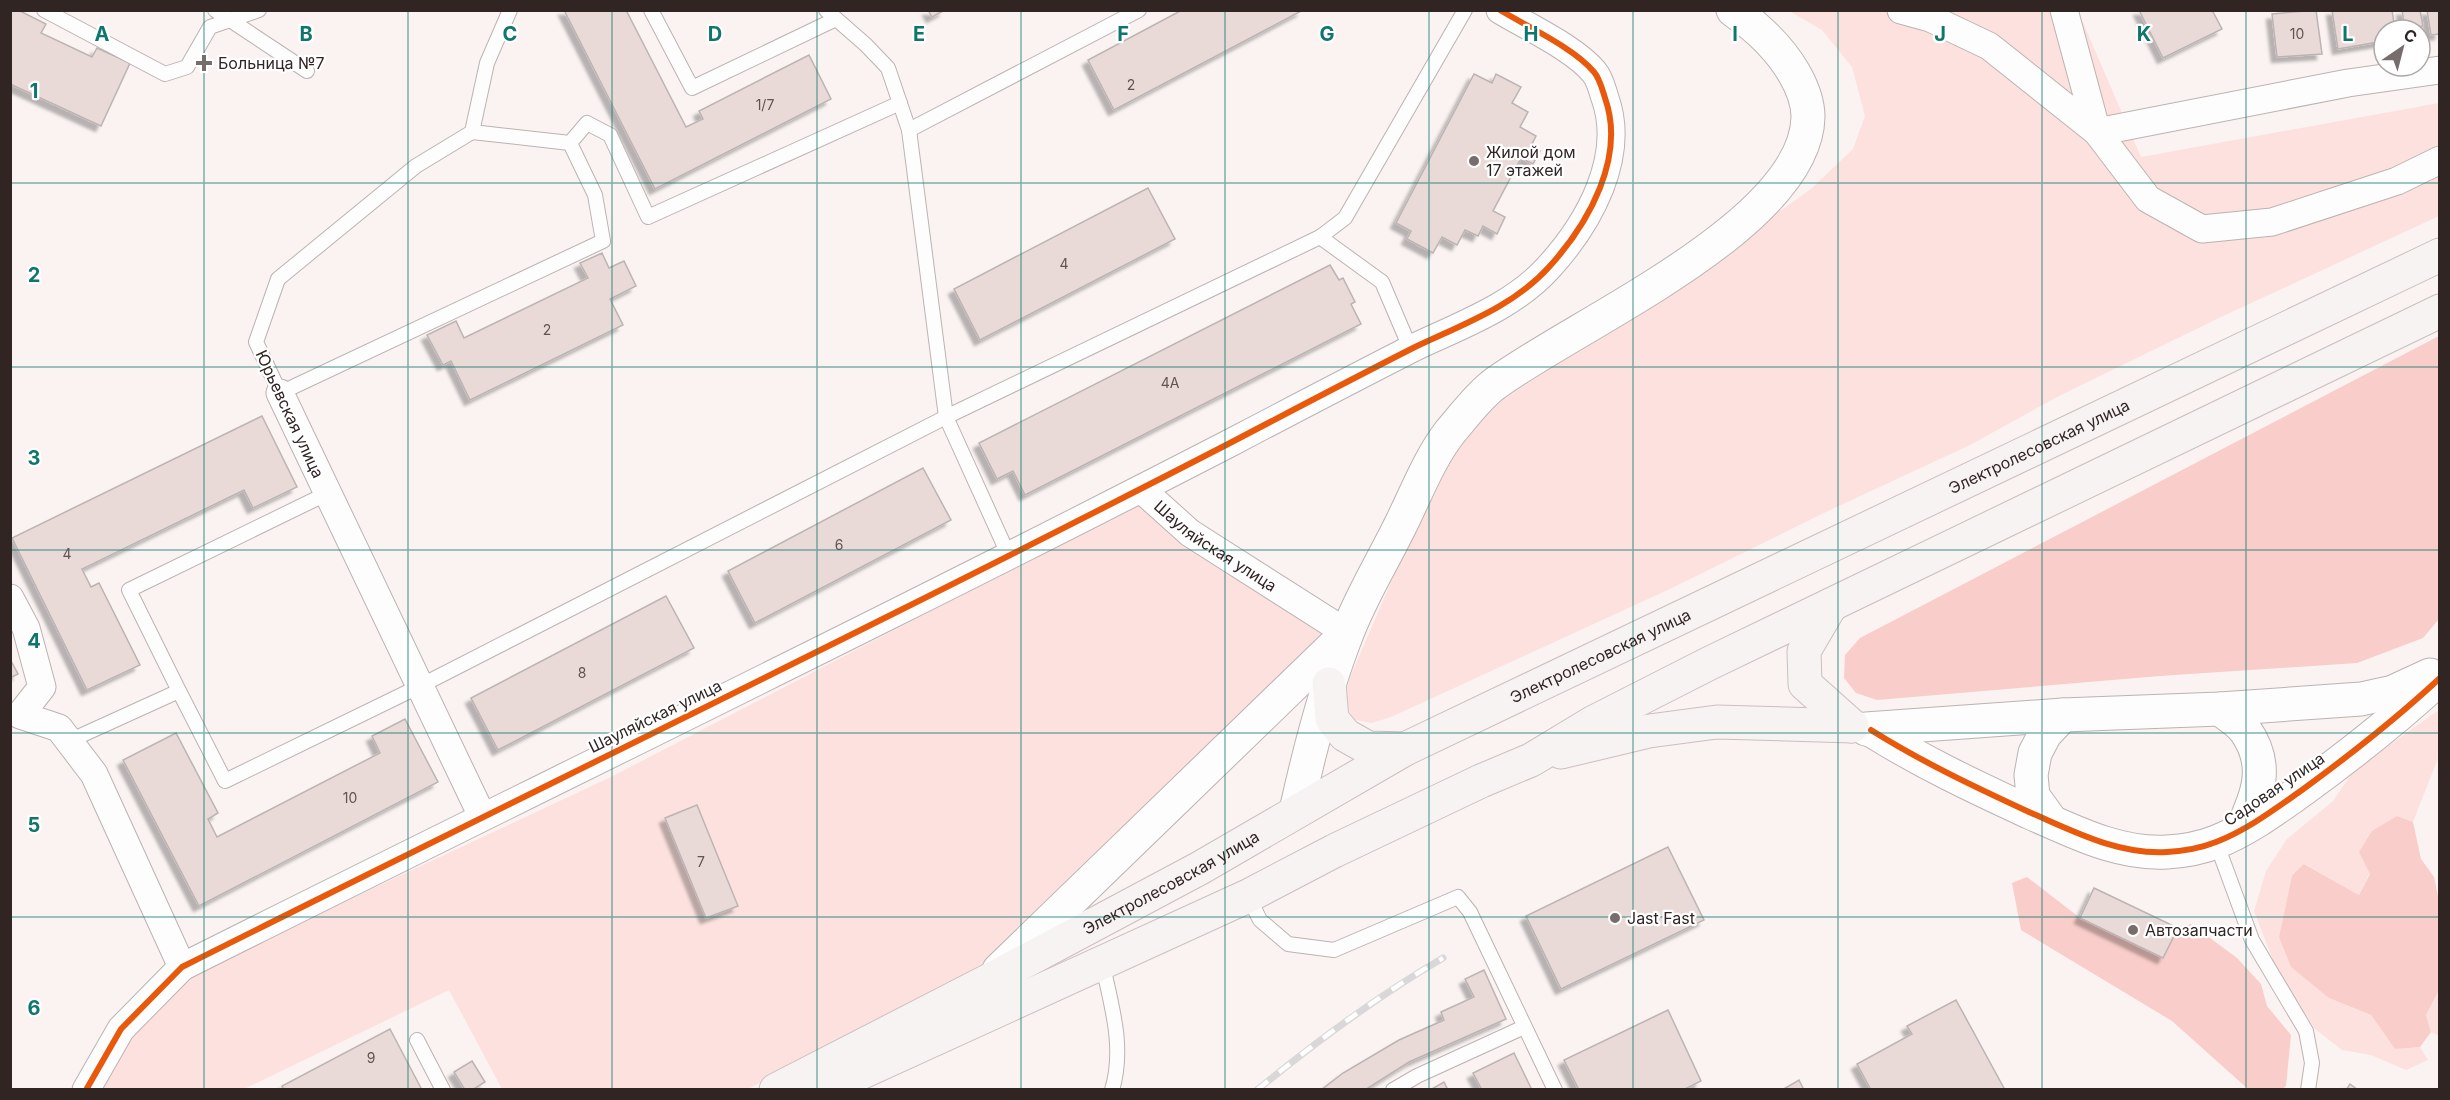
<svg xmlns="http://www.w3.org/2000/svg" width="2450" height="1100" font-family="Inter,sans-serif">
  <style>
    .green { fill: #fce1de }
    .forest { fill: #f9cdc9 }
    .building { fill: #e9dad8; stroke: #bcb4b3; stroke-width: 1.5; filter: url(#shadow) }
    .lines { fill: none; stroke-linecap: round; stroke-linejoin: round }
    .service-casing { stroke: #bbb3b2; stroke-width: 16 }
    .minor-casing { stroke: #bbb3b2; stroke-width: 29 }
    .tertiary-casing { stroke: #bbb3b2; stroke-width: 35 }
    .secondary-casing { stroke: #bbb3b2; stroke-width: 35 }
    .primary-casing { stroke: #cbbfbe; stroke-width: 35 }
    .service { stroke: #fefdfd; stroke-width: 14 }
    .minor { stroke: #fefdfd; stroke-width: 27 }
    .tertiary { stroke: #fefdfd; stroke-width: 33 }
    .secondary { stroke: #fefdfd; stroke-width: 33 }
    .primary { stroke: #f8f3f3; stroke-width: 33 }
    .rail-casing { stroke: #d9d7d7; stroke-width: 7 }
    .rail { stroke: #fff; stroke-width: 4.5; stroke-dasharray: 14; stroke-linecap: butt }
    .cycleway-casing { stroke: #fff; stroke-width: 10 }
    .cycleway { stroke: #e8590c; stroke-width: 6 }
    .grid { fill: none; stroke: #0f766e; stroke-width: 1.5; stroke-opacity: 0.55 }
    .poi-dot { fill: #776d6c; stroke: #fff; stroke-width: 2 }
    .labels { text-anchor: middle; stroke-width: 4.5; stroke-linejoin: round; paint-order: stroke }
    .number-label { font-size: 14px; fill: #605352 }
    .poi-label { font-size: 16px; fill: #312524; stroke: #fff; text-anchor: start }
    .street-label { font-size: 16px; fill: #312524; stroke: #fff }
    .grid-label { font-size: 20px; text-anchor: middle; font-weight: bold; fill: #0f766e; stroke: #fff; stroke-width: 4.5; stroke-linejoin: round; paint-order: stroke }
  </style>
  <defs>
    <filter id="shadow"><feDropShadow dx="-5.5" dy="5.5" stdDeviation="1.5" flood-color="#0004"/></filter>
  </defs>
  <rect width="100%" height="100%" fill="#faf3f2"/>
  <g class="green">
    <path d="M1789,11H2078L2141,157L2439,103V216L2221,317L2059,396L1970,445L1828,511L1672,588L1391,717L1372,723L1355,720C1340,699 1345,690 1354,668L1440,469L1488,410L1734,245L1812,188L1853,149L1865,116L1852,67L1822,30Z"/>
    <polygon points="1141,502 1328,637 995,958 748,1089 502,1089 449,990 244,1089 98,1090 129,1033 188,975 613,776"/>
    <polygon points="2439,710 2439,756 2413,822 2397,816 2359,895 2305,864 2292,874 2279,937 2329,998 2371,1015 2395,1049 2420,1047 2428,1060 2406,1070 2371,1055 2342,1050 2315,1029 2276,968 2254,911 2266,871 2287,839 2333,801 2354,770"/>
    <polygon points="2439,990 2439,1036 2431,1032 2426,1015"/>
  </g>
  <g class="forest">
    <polygon points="2439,336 2439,619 2423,638 2357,663 2160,676 1877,700 1856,693 1844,678 1845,655 1860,638"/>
    <polygon points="2397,816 2413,822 2421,859 2434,877 2439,901 2439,990 2426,1015 2431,1032 2420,1047 2395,1049 2371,1015 2329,998 2291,967 2279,937 2292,875 2304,864 2359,895 2370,874 2359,852 2372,831"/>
    <polygon points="2027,877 2080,918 2163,958 2178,928 2191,924 2237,958 2261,984 2267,1006 2291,1035 2286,1086 2283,1089 2248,1089 2172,1021 2021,930 2012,883"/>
  </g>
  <g class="building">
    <polygon points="10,10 18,10 46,24 41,33 92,57 97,48 130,63 101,126 10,84"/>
    <polygon points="564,10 626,10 686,127 703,119 699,111 809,55 831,99 655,189"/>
    <polygon points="928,10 945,10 932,17"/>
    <polygon points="1182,10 1303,10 1114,110 1088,60"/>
    <polygon points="2139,10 2212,10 2222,29 2163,58"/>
    <polygon points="2316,10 2322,54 2277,57 2272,14"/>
    <polygon points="2332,10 2392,10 2395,30 2384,30 2384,41 2338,49"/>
    <polygon points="2402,10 2420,10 2423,26 2405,29"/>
    <polygon points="2427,10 2440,10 2440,34 2431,35"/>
    <polygon points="1474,74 1492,83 1496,74 1521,87 1512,103 1528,112 1520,127 1536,136 1531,146 1540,151 1533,164 1521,158 1493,211 1505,217 1497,234 1483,226 1478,236 1465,230 1457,245 1442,237 1433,253 1407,239 1411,231 1396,223"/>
    <polygon points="1148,188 1175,239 980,340 954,289"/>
    <polygon points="602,253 609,268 624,261 636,286 610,299 623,325 470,400 451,361 443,365 427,335 456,321 464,338 588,278 580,263"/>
    <polygon points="1330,265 1339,280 1343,278 1355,302 1351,304 1361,324 1025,495 1013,471 997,479 979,443"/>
    <polygon points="262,416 297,487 253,508 244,490 82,569 91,587 99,583 140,665 87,690 12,538"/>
    <polygon points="923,468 951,520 755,623 728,571"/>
    <polygon points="666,596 694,648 498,750 471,698"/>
    <polygon points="10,659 18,674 10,678"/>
    <polygon points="405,719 438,782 199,906 123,760 176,733 218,813 208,819 217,837 380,753 372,736"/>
    <polygon points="697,805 738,906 706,918 665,818"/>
    <polygon points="1668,847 1704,920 1561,989 1526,916"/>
    <polygon points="2094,888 2178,928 2163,958 2080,918"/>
    <polygon points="1484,970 1506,1019 1409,1062 1365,1090 1321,1090 1343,1073 1399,1040 1444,1020 1441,1012 1474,997 1465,979"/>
    <polygon points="1956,1000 2005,1090 1871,1090 1857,1064 1912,1034 1907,1026"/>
    <polygon points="1668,1010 1701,1081 1683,1090 1579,1090 1564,1060"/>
    <polygon points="390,1029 422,1090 284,1090 282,1086"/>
    <polygon points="1514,1053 1532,1090 1482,1090 1473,1073"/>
    <polygon points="472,1061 485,1082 472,1090 465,1090 454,1072"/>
    <polygon points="1799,1080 1804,1090 1782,1090"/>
    <polygon points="1444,1082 1448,1090 1430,1090"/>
    <polygon points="2350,1084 2358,1090 2346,1090"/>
  </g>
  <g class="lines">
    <defs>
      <g id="service">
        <polyline points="44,10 165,74 187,67 210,27 259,10"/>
        <polyline points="215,10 307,71"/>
        <polyline points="510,10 487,63 472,132 416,166 278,279 256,342 280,393 603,241 595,195 570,143 587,123 610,135 648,217 900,103"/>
        <polyline points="651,10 692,88 836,19"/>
        <polyline points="826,10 866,45 888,68 909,130 1139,10"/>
        <polyline points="472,132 570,143"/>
        <polyline points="1320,237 1345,218 1465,10"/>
        <polyline points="1009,556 946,417 1320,237 1382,282 1411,350"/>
        <polyline points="179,691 225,781 420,686 946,417 909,130"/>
        <polyline points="69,741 179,691 129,590 328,493"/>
        <polyline points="2216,842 2252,940 2306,1031 2312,1063 2308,1090"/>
        <polyline points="1248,896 1260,920 1288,944 1334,950 1458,897 1470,912 1555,1090"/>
        <path d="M1102,962C1111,1004 1125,1047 1112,1090"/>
        <polyline points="417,1040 443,1090"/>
        <polyline points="1393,1090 1417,1076 1524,1027"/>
      </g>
      <g id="minor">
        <polyline points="1901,10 1930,18 1989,46 2097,132 2148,199 2202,229 2272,222 2397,181 2440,160"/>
        <polyline points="2064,10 2097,132 2348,83 2440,70"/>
        <polyline points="280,393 482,816"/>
        <path id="s1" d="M1141,489L1190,533L1347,633"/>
        <polyline points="10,598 26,628 42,687 20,715 59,728 94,774 182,967"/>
        <path d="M86,1090L121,1029L182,967C531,792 883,622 1230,443C1291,411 1352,379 1413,348C1461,325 1513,307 1549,267C1589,223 1626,157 1605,98C1602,89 1600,79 1594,72C1574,48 1528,27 1500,10"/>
      </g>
      <g id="tertiary">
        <path d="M2220,709C2228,715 2239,722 2245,730C2270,765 2258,795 2242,829"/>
        <polyline points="1866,729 2063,715 2220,709 2361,699 2393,692 2430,675"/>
        <path d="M1871,730C1922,762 1975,787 2029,812C2073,831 2118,855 2167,852C2183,851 2201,848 2216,842C2247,830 2275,809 2302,790C2350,755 2397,718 2440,678"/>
        <polyline points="2051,821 2033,796 2031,775 2035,753 2045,734 2063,715"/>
      </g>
      <g id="secondary">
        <path d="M1296,811C1309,752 1324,693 1346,636C1360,598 1383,561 1401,524C1416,494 1429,459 1450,432C1463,417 1476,399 1492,386C1569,327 1806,226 1808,117C1808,102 1801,85 1794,73C1779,47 1757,27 1733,10"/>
        <polyline points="999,970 1343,637"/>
      </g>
      <g id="primary">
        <polyline points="1831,605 1804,651 1805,684 1852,726"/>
        <polyline points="1329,684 1332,719 1345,735 1368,748 1405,749"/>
        <polyline points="1561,752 1649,731 1717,722 1852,726"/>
        <path id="s2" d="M776,1090L988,981L1200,868L1405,749L2440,255"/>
        <polyline points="823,1090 1248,896 1334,851 1481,781 1531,760 1594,722 1710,663 2440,311"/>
      </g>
    </defs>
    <use href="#service" class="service-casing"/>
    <use href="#minor" class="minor-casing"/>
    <use href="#tertiary" class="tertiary-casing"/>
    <use href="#secondary" class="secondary-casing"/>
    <use href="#primary" class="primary-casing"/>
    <use href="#service" class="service"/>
    <use href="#minor" class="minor"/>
    <use href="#tertiary" class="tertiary"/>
    <use href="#secondary" class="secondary"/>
    <use href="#primary" class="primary"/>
    <defs>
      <path id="rail" d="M1257,1090C1317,1041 1376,997 1443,958"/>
    </defs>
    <use href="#rail" class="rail-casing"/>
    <use href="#rail" class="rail"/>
    <defs>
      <g id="cycleway">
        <path d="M1871,730C1922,762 1975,787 2029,812C2073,831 2118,855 2167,852C2183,851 2201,848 2216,842C2247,830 2275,809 2302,790C2350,755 2397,718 2440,678"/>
        <path d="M86,1090L121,1029L182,967C531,792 883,622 1230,443C1291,411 1352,379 1413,348C1461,325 1513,307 1549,267C1589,223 1626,157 1605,98C1602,89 1600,79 1594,72C1574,48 1528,27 1500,10"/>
      </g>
    </defs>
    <use href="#cycleway" class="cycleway-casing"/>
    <use href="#cycleway" class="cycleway"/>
  </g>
  <path class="grid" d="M204,10V1090M408,10V1090M612,10V1090M817,10V1090M1021,10V1090M1225,10V1090M1429,10V1090M1633,10V1090M1838,10V1090M2042,10V1090M2246,10V1090M10,183H2440M10,367H2440M10,550H2440M10,733H2440M10,917H2440"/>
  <g class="poi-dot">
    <path d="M201 54h6v6h6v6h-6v6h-6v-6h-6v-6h6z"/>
    <circle cx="1474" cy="161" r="6"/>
    <circle cx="1615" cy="918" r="6"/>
    <circle cx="2133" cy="930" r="6"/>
  </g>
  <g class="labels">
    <g class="number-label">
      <text x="2297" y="39">10</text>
      <text x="1131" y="90">2</text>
      <text x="765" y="110">1/7</text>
      <text x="1064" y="269">4</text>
      <text x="547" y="335">2</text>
      <text x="1170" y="388">4А</text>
      <text x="839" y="550">6</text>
      <text x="67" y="559">4</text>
      <text x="582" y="678">8</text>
      <text x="350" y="803">10</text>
      <text x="701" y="867">7</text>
      <text x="371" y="1063">9</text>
    </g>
    <g class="poi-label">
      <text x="218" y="69">Больница №7</text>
      <text x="1486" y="158">Жилой дом<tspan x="1486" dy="18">17 этажей</tspan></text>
      <text x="1627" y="924">Jast Fast</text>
      <text x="2145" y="936">Автозапчасти</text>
    </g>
    <g class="street-label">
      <text transform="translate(290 414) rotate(65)" y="6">Юрьевская улица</text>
      <text dy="6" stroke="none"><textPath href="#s2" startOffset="1418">Электролесовская улица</textPath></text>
      <text dy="6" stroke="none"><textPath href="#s1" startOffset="94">Шауляйская улица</textPath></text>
      <text dy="6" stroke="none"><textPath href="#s2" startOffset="932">Электролесовская улица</textPath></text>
      <text transform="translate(655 716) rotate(-26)" y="6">Шауляйская улица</text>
      <text transform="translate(2274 789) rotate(-34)" y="6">Садовая улица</text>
      <text dy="6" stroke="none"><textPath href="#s2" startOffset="446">Электролесовская улица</textPath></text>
    </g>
  </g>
  <g class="grid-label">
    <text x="102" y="41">A</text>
    <text x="306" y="41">B</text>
    <text x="510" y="41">C</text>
    <text x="715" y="41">D</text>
    <text x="919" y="41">E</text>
    <text x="1123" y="41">F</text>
    <text x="1327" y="41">G</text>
    <text x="1531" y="41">H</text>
    <text x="1735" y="41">I</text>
    <text x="1940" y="41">J</text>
    <text x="2144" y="41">K</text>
    <text x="2348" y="41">L</text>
    <text x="34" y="98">1</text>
    <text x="34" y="282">2</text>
    <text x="34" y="465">3</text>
    <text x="34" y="648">4</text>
    <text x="34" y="832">5</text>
    <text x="34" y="1015">6</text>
  </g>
  <rect width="2450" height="1100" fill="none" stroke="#312524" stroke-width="24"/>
  <g transform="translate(2402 48) rotate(35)"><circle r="28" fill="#ffffff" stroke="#ada8a7" stroke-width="1.5"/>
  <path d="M0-4.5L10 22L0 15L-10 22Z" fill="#776d6c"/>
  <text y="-9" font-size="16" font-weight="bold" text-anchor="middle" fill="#312524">С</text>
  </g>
</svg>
